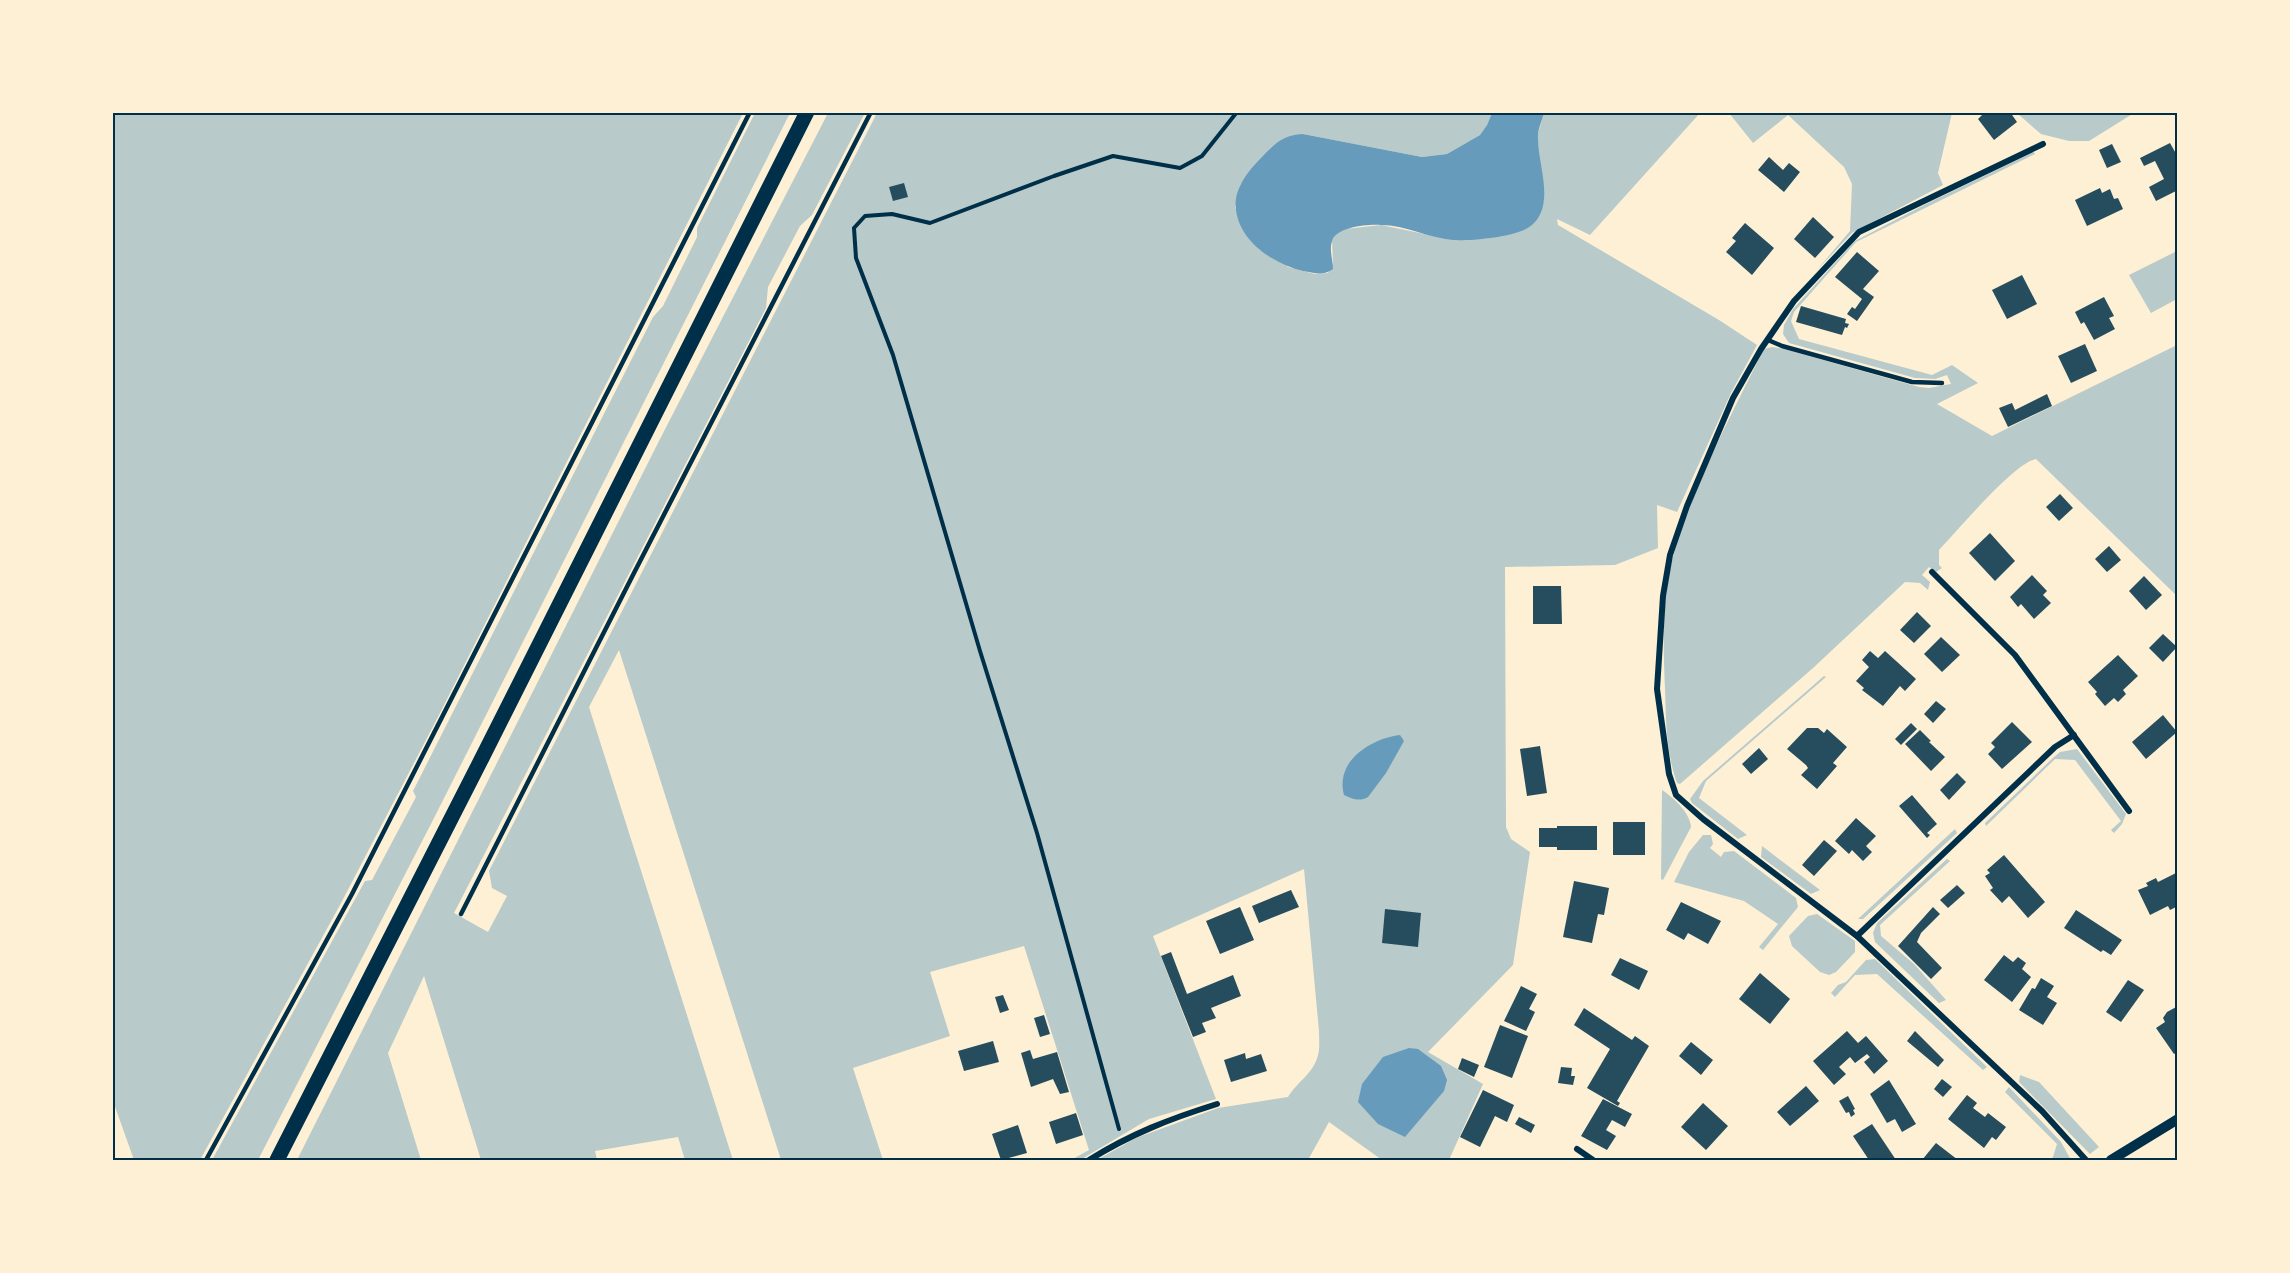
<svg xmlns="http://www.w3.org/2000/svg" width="2290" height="1273" font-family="'Roboto Serif',serif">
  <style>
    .green { fill: #b9caca }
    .water { fill: #669bbc }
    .building { fill: #264d5e }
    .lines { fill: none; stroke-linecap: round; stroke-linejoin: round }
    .path { stroke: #003049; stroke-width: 4 }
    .service { stroke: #003049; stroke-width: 4.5 }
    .minor { stroke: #003049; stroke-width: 6 }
    .tertiary { stroke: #003049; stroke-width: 10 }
    .primary { stroke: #003049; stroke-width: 15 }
    .neatline { fill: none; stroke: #003049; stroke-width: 2 }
  </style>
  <rect width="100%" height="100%" fill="#fdf0d5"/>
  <g class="green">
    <polygon points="113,112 743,113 440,713 340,905 200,1160 134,1160 113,1101"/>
    <polygon points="755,113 790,113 433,820 258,1160 212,1160 365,881 372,880 416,797 413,791 653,317 663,306 697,237 697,228"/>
    <path d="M828,113H865L812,215L800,226L768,287L766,308L454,913L488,932L507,896L492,888L489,871L877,113H1492L1487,125L1480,135L1447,154L1422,157L1303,134L1241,184L1235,208L1288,267L1315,274L1328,273L1333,263L1332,240L1336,234L1345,229L1381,225L1454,240L1491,238L1519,231L1544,200L1537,137L1544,113H1700L1590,235L1557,219L1558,225L1719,320L1757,345L1731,393L1677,512L1657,505L1658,548L1615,565L1505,567L1506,827L1511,839L1530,852L1513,965L1428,1052L1483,1084L1449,1160H1382L1329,1122L1308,1160H1097L1136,1138L1218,1108L1288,1097C1297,1082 1314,1073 1318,1055C1320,1048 1319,1038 1319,1031L1304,869L1153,936L1216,1099L1149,1119L1080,1160H1071L1089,1150L1024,946L930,972L950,1036L853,1068L883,1160H781L619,650L589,707L733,1160H685L678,1137L595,1151L597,1160H481L424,976L388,1053L421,1160H297L660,439Z"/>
    <polygon points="1729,113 1952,113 1938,173 1943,185 1852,233 1817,270 1850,231 1852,184 1844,167 1788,115 1753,143"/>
    <polygon points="2017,113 2134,113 2089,141 2069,141 2041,134"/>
    <path d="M2034,152L2035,154L1856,242L1794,312L1791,321L1799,339L1932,375L1952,365L1978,383L1937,404L1992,436L2177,345V596L2036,459C2015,462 1957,531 1939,550V565L1942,568L1936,572L1929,567L1922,575L1930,582L1928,590L1920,583L1905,582L1813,668L1680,784L1677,783C1666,752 1666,720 1665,688C1663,645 1662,595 1674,553C1695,482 1731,415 1764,349L1772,347L1784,349L1919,387L1929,388L1951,384L1947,375L1935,379L1915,378L1789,343L1783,334L1784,325L1793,309L1855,241L1928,203Z"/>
    <polygon points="2177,251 2177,299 2151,313 2129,275"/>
    <polygon points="1824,676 1826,677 1706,781 1699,798 1747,835 1738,839 1692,803 1690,799 1703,781"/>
    <polygon points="2077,749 2126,814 2122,824 2114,833 2111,830 2121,821 2075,760 2055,759 1986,826 1985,823 2054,757 2060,752"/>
    <path d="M1662,790C1674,798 1690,813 1691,827L1663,880L1661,879Z"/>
    <polygon points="1955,829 1957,833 1863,919 1858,919"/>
    <polygon points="1703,835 1711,835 1713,844 1710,848 1721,857 1724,852 1734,851 1796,898 1798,907 1763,950 1759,947 1778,924 1744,901 1674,882 1689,852"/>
    <polygon points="1762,846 1820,890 1811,894 1761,857"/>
    <polygon points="1947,859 1950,861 1880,925 1881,936 1914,964 1946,1000 1939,1003 1875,942 1873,933 1877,923"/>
    <polygon points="1817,914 1855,941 1855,952 1836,972 1829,975 1820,972 1792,946 1789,936 1808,916"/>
    <polygon points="1875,959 1987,1067 1983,1070 1877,974 1855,975 1835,997 1831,993 1838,985 1846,982 1866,960"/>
    <polygon points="2020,1075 2039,1082 2099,1147 2090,1154 2019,1082"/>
    <polygon points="2009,1087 2061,1142 2071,1160 2052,1160 2057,1144 2005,1092"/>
  </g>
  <g class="water">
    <path d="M1492,113H1544C1542,121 1537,131 1538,139C1538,165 1555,203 1533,224C1521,237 1471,241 1453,240C1429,238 1405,225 1381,225C1368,224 1336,227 1332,241C1329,250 1333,260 1333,269C1324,276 1314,273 1303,271C1274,264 1240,242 1236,210C1233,190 1248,171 1261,158C1275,144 1282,135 1303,134L1422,157L1447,154L1480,135L1487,125Z"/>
    <path d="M1400,735L1404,741L1386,773L1368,797C1360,802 1352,799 1344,795C1335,761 1370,739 1400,735Z"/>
    <polygon points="1409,1048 1418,1049 1441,1066 1447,1080 1444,1091 1405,1137 1378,1124 1358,1102 1362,1084 1383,1057"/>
  </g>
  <g class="building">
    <polygon points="1982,112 2010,112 2017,122 1994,140 1978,119 1983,114"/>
    <polygon points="2170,143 2178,157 2178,190 2156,201 2149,187 2164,179 2155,161 2144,166 2140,158"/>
    <polygon points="2112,144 2121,162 2107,168 2099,150"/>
    <polygon points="1769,157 1783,170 1789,163 1800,172 1784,192 1758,170"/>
    <polygon points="904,183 908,197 893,201 889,187"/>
    <polygon points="2100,188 2102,193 2110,189 2114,199 2118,198 2123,209 2087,226 2075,200"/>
    <polygon points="1813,217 1834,237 1815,258 1794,239"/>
    <polygon points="1745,223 1774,248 1752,275 1726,252 1736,241 1732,238"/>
    <polygon points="1857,252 1879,271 1863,289 1874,297 1857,321 1847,314 1852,307 1855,309 1862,299 1835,277"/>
    <polygon points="2022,275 2037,304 2007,319 1992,290"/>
    <polygon points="2104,297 2114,316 2109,318 2115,329 2094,340 2084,322 2081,324 2075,312"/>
    <polygon points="1801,306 1846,319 1845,323 1849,324 1847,328 1845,327 1842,335 1796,322"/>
    <polygon points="2085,344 2097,371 2071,383 2058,356"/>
    <polygon points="2047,394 2052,406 2008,427 1999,408 2012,403 2015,410"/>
    <polygon points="2060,494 2073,508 2059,521 2046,507"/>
    <polygon points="1990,533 2015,561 1995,581 1969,553"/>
    <polygon points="2109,546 2121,560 2107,572 2095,559"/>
    <polygon points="2032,575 2047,591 2043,595 2051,603 2034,619 2021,604 2018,607 2010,597"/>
    <polygon points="2144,576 2162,595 2146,610 2129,591"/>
    <polygon points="1533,586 1561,586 1562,624 1533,624"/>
    <polygon points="1917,612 1931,626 1914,643 1900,630"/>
    <polygon points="2163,634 2177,647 2163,662 2149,648"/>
    <polygon points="1941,637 1960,655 1942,672 1924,654"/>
    <polygon points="1870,651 1878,658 1885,651 1916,679 1905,691 1900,686 1883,706 1862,690 1864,688 1856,681 1869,667 1862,660"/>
    <polygon points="2118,655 2138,676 2123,690 2126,694 2118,702 2114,698 2105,706 2095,694 2097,692 2088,682"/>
    <polygon points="1936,701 1946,709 1933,723 1924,714"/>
    <polygon points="2163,715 2177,732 2146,759 2132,742"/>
    <polygon points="2012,722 2032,742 2002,769 1988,754 1995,747 1991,743"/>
    <polygon points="1911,723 1917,729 1901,745 1895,739"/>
    <polygon points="1807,728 1818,728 1824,733 1827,729 1847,747 1833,763 1837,766 1817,789 1801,775 1808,768 1806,765 1787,749"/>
    <polygon points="1920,730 1931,741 1929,742 1945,757 1931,771 1905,744"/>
    <polygon points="1540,746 1547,793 1527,796 1520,749"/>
    <polygon points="1759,748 1768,759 1751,774 1742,764"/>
    <polygon points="1957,773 1966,782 1949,800 1940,790"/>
    <polygon points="1912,795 1937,824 1927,833 1930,835 1927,838 1899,806"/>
    <polygon points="1856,818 1876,836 1866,846 1872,852 1863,861 1852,850 1849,854 1835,841"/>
    <rect x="1613" y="822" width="32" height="33"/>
    <polygon points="1557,826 1597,826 1597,850 1557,850 1557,847 1539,847 1539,828 1557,828"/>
    <polygon points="1824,840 1837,851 1814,876 1802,865"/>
    <polygon points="2004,855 2045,902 2028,918 2009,896 2002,903 1990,890 1993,888 1985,876 1990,873 1987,870"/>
    <polygon points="2178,872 2178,906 2170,910 2168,906 2150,915 2138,890 2148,886 2146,883 2156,878 2158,882"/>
    <polygon points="1574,881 1609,888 1604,915 1598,914 1592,943 1563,937"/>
    <polygon points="1957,885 1965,893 1948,908 1940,900"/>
    <polygon points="1291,890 1299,907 1259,923 1252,906"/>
    <polygon points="1681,902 1721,921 1708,944 1688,933 1684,940 1666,930"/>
    <polygon points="1240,907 1254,940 1220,954 1206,921"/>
    <polygon points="1933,907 1940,914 1921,933 1917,942 1942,968 1931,979 1898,946"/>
    <polygon points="1385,909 1421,913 1418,947 1382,943"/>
    <polygon points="2076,910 2122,940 2111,955 2103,950 2101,952 2064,928"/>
    <polygon points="1171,952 1187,994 1233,975 1241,996 1211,1008 1216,1018 1202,1023 1206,1032 1193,1037 1161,956"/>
    <polygon points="2004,955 2013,962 2018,957 2026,963 2022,969 2031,977 2012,1002 1984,980"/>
    <polygon points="1620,958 1648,971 1639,990 1611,975"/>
    <polygon points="1760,973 1790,999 1770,1024 1739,999"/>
    <polygon points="2041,978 2054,986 2047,997 2057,1003 2043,1025 2019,1010 2032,988 2035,989"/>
    <polygon points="2128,980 2144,990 2121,1022 2106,1012"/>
    <polygon points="1521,986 1537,994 1529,1009 1535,1012 1526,1031 1504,1021"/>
    <polygon points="1003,995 1009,1010 1000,1013 995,997"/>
    <polygon points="2178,1006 2178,1052 2174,1054 2156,1028 2165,1022 2163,1018 2167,1012"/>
    <polygon points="1584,1008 1632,1040 1635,1036 1649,1046 1617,1101 1620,1103 1618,1106 1587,1088 1610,1049 1574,1025"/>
    <polygon points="1044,1015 1050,1034 1040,1037 1034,1018"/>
    <polygon points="1500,1025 1528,1036 1512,1078 1484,1067"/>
    <polygon points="1847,1031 1858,1043 1866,1036 1888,1061 1874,1074 1864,1062 1870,1057 1867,1054 1855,1063 1850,1057 1839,1067 1846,1074 1834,1085 1813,1061"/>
    <polygon points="1915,1031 1944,1060 1938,1067 1907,1041"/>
    <polygon points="993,1041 999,1062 964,1071 958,1051"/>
    <polygon points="1691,1042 1713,1060 1701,1075 1679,1056"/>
    <polygon points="1030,1050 1033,1059 1057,1052 1069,1092 1060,1094 1053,1079 1031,1087 1021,1053"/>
    <polygon points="1245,1053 1246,1059 1261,1054 1267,1071 1231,1082 1224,1060"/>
    <polygon points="1462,1058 1479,1065 1474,1077 1458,1069"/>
    <polygon points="1561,1067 1572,1068 1571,1076 1575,1076 1573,1085 1558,1083"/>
    <polygon points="1942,1079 1952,1087 1943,1097 1934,1089"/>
    <polygon points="1889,1080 1916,1124 1902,1132 1895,1119 1887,1123 1870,1094"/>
    <polygon points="1806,1086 1819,1101 1790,1126 1777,1112"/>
    <polygon points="1483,1090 1514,1105 1507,1122 1495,1116 1480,1147 1460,1137"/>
    <polygon points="1967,1095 1977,1103 1973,1108 1985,1117 1988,1113 2006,1127 1996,1140 1992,1137 1984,1148 1948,1119"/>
    <polygon points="1848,1096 1855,1109 1853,1110 1855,1114 1851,1117 1849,1112 1846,1113 1839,1101"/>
    <polygon points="1603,1099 1632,1114 1625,1127 1612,1120 1606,1130 1616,1136 1607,1150 1581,1136"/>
    <polygon points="1703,1103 1728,1126 1706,1150 1681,1127"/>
    <polygon points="1076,1113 1083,1135 1056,1144 1049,1122"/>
    <polygon points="1519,1117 1535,1125 1531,1133 1515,1124"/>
    <polygon points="1872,1124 1896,1160 1869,1160 1853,1136"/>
    <polygon points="1018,1125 1027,1153 1001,1160 992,1134"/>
    <polygon points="1936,1143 1958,1160 1922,1160"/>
  </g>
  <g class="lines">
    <polyline class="path" points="1119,1129 1037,833 980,651 893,355 856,258 854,228 865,216 892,214 930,223 1054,176 1113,156 1180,168 1202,156 1237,112"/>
    <g class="service">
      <polyline points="1768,340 1782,346 1912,382 1942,383"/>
      <polyline points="461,914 635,571 871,112"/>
      <polyline points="206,1160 352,894 750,112"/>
    </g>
    <g class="minor">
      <polyline points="2043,144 1859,232 1794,301 1761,349 1733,398 1687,506 1670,555 1663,596 1657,689 1669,774 1676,795 1703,819 1857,936 2042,1111 2086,1160"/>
      <polyline points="1932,572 2015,655 2129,811"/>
      <polyline points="1857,936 2055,747 2074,735"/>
      <polyline points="1577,1149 1593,1160"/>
      <path d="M1089,1160C1131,1134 1169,1119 1217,1104"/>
    </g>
    <polyline class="tertiary" points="2111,1160 2178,1119"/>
    <polyline class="primary" points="277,1160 482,758 807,112"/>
  </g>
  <rect width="2290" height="1273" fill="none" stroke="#fdf0d5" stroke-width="228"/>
  <rect x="114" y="114" width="2062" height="1045" class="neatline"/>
</svg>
